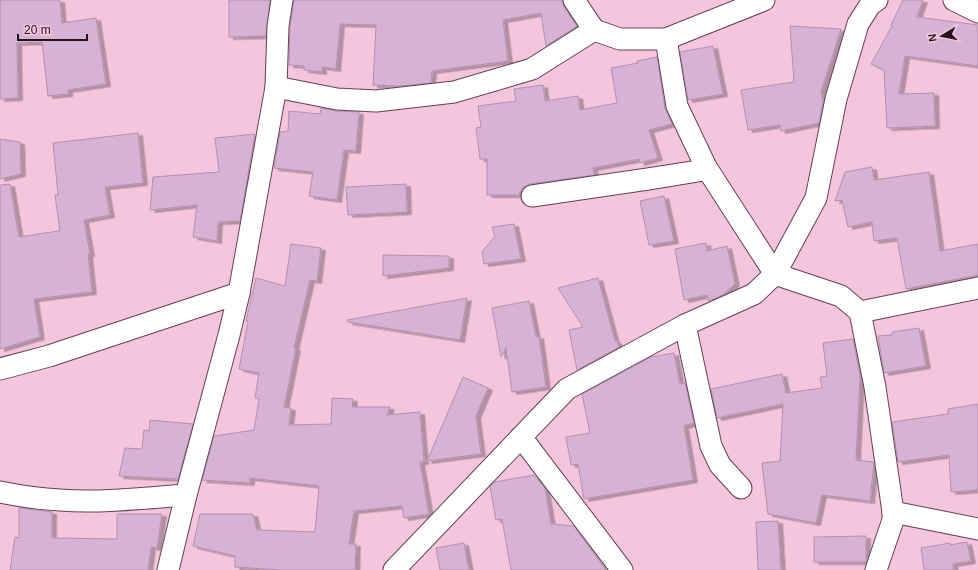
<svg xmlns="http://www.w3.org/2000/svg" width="978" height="570" font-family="Arial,sans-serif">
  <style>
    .building { fill: #d6b2d4; stroke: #b290b0; filter: url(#shadow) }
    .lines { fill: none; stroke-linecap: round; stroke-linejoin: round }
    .minor-casing { stroke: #664053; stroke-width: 23 }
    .minor { stroke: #fff; stroke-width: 21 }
  </style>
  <defs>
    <filter id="shadow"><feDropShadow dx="4.5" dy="2.5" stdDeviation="0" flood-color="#0004"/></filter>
  </defs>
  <rect width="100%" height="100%" fill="#f4c5dc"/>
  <g class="building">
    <polygon points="0,0 60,0 62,23 96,18 106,84 68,90 68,94 48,96 42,42 17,43 18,98 0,99"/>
    <polygon points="229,0 270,0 266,36 229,37"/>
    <polygon points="294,0 562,0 564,7 577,26 546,46 541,13 503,20 508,61 432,71 431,83 400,86 373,85 376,25 340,24 336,69 322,67 322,72 304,70 304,66 289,65 290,27"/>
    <polygon points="903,0 923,0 917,17 978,25 978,66 905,56 899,94 934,93 935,126 887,128 884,70 871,64 892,26 891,25"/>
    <polygon points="790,26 841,29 821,92 823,102 819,123 781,131 780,125 748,130 741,90 794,82"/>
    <polygon points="713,46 723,94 688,100 680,52"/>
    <polygon points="657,57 665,108 672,124 649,130 658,158 640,163 639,159 593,168 594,175 530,184 524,187 519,193 520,195 487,195 487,159 480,159 476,128 481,127 478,106 516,101 514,89 543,85 545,101 578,96 580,110 617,103 611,68 638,63 637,61"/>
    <polygon points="321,108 336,111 359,112 356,151 344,150 337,200 309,196 313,172 274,168 280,132 288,131 289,111 320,114"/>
    <polygon points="138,133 143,183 105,187 110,215 84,220 90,254 88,254 92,292 34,299 40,337 0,349 0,185 10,184 19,237 58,231 60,231 55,195 58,195 53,143"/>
    <polygon points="255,134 240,221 218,222 217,241 193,237 197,205 150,210 153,177 219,172 215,138"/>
    <polygon points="0,139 20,142 21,174 0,179"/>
    <polygon points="872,167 874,180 929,172 940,251 978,244 978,275 906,289 897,238 874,241 872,222 848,227 842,200 835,201 845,172"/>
    <polygon points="406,184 407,212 348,215 346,187"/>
    <polygon points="664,196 674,241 649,245 640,201"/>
    <polygon points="514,224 521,259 484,264 482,252 495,236 492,227"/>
    <polygon points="706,243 707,251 727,246 735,284 723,295 709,301 707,295 684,300 675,249"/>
    <polygon points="291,244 321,248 317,281 310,280 294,348 296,348 284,407 291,408 289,425 331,424 332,398 353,399 352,407 390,407 387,415 420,412 424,462 420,462 429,514 404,518 402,506 354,511 349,544 356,544 355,570 281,570 235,567 235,556 193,546 200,514 253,514 257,530 315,532 319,486 250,478 250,483 202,480 214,436 254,430 259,399 255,398 259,373 239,369 248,321 246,321 256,278 285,286"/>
    <polygon points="383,255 449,256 449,268 383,276"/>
    <polygon points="598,278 615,341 617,341 619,347 577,370 569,330 583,327 558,288"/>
    <polygon points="467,298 460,340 348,322 347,320"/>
    <polygon points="529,301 536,337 539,336 546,387 512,392 506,348 501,357 492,308"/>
    <polygon points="919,328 926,366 884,373 878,336 892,335 892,332"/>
    <polygon points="853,339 860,375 856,460 874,462 870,501 822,495 816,523 768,514 762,463 780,461 783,404 717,418 711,389 782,374 786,393 822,388 820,377 827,376 823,343"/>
    <polygon points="674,353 680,384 685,383 694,423 684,426 693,480 584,499 578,464 571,465 566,437 590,433 582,394 651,357"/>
    <polygon points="463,377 488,388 476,416 481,454 427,461"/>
    <polygon points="978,404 978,490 951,492 949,455 898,462 892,422 948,414 948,409"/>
    <polygon points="150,420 193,424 178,479 119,476 125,448 142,449 144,430 149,431"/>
    <polygon points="534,475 545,488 551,524 574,526 606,570 511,570 502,519 496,520 490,486 495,482"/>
    <polygon points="19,508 52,512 52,538 117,539 117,514 162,514 157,548 151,547 148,570 10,570 15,537 19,538"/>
    <polygon points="778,521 781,570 758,570 756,522"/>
    <polygon points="866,536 866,562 814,562 814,537"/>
    <polygon points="967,542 971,561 953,564 954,570 924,570 921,548 950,543 950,545"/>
    <polygon points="464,543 469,570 440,570 436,548"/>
  </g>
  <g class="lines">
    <defs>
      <g id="minor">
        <polyline points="574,0 594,30"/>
        <polyline points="954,0 978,12"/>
        <polyline points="666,39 677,106 706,167 775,274 841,296 860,312 978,288"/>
        <polyline points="276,87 337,99 376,101 454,92 532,69 594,30 620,39 666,39 764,0"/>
        <polyline points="532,196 648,179 698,171 706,167"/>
        <polyline points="860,312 875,387 893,512 893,520 876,570"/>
        <polyline points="685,325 711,446 720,465 741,488"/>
        <polyline points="0,369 49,356 239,293"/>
        <polyline points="521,437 622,570"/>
        <path d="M0,492C20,496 40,499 60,500C102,503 144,498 186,495"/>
        <polyline points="893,512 978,529"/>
        <polyline points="168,570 186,495 229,335 239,293 276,87 278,26 282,0"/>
        <polyline points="394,570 567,389 685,325 754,294 775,274 816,198 836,99 858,24 870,5 877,0"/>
      </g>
    </defs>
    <use href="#minor" class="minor-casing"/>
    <use href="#minor" class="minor"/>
  </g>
  <g transform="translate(942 36) rotate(260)" stroke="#f4c5dc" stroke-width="3" paint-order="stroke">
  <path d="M0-3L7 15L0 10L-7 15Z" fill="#22121a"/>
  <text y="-6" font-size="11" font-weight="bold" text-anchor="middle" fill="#22121a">N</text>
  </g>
  <path d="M18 34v6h69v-6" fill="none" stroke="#22121a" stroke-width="2"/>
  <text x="24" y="34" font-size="12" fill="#22121a" stroke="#f4c5dc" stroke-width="3" paint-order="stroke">20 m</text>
</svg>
